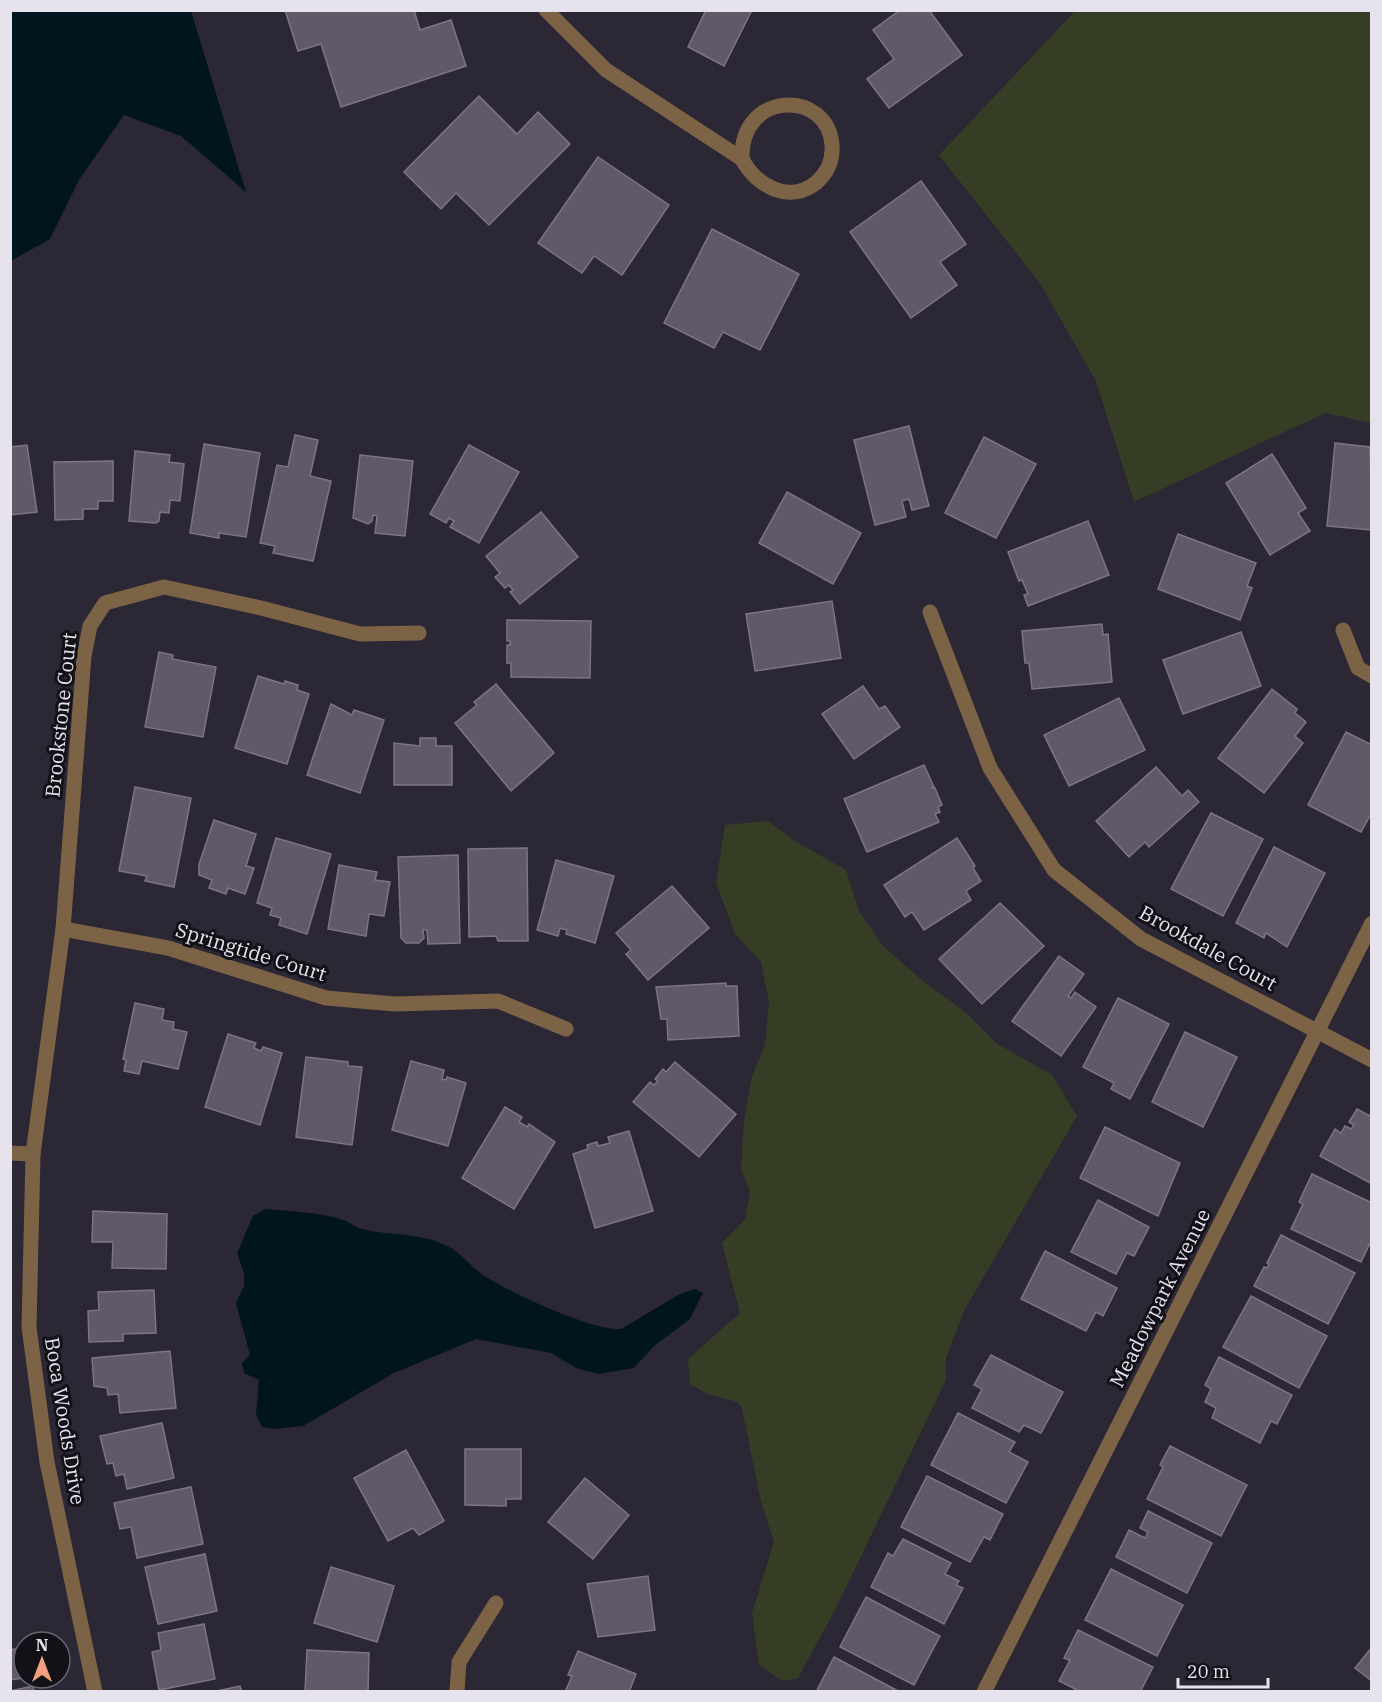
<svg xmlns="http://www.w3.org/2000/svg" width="1382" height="1702" font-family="'IBM Plex Serif',serif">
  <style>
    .green { fill: #363d25 }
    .water { fill: #01151f }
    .building { fill: #625968; stroke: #7d7484; stroke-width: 1.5 }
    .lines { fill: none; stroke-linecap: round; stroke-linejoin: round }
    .street { stroke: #7c6346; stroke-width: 15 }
    .labels { text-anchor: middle; stroke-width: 6; stroke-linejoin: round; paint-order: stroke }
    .street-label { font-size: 20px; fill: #e6e3ed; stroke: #131118 }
  </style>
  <rect width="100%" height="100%" fill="#2c2735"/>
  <g class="green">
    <polygon points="1076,10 1371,11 1371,423 1325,413 1134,502 1096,381 1039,282 939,155"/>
    <polygon points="768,821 795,841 846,870 859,911 883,946 923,981 964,1011 996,1043 1052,1075 1077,1116 964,1311 946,1358 946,1380 835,1610 798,1678 782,1681 759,1665 752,1613 774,1542 761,1502 742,1408 738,1402 707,1394 690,1384 688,1359 740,1313 722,1243 745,1219 750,1192 741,1169 744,1120 752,1076 765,1045 769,1002 761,962 735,934 716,883 725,825"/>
  </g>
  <g class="water">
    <polygon points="11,10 191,11 246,192 181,136 124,115 79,180 50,239 11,261"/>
    <path d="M265,1209C290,1211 321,1212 346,1221C351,1223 356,1228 362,1229C393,1237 420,1231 451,1248C464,1256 473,1269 486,1277C514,1294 590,1330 621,1329L680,1294L695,1289L703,1293L690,1319L654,1346L634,1368L598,1374L576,1368L551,1353L476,1339L394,1373L303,1426L275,1429L262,1427L256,1415L259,1380L244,1373L242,1363L250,1355L236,1303L244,1286V1273L237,1253L253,1216Z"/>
  </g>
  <g class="building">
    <polygon points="285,10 414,10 420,30 451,20 466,66 341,107 321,44 298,51"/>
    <polygon points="706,10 752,10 724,66 688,47"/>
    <polygon points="900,10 929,10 962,55 889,108 867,79 894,59 873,30"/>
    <polygon points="479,96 517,134 538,112 570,144 489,225 456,193 441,209 404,172"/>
    <polygon points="598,157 669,205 622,275 594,256 582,273 538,243"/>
    <polygon points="921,181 966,244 940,262 957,285 911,318 850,232"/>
    <polygon points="712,229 799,274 760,350 723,332 714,348 664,323"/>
    <polygon points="909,426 929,506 912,510 909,499 902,501 906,517 875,525 854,440"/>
    <polygon points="295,435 318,440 310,476 331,481 313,561 273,553 275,546 260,543 277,465 288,467"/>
    <polygon points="984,437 1036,464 996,538 945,513"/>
    <polygon points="1335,443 1370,447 1372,530 1327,526"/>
    <polygon points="204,444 260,453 246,537 219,533 219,538 190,533"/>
    <polygon points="27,445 37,512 10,515 10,447"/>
    <polygon points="469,445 519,472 479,543 450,527 454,521 449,518 446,523 430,514"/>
    <polygon points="135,451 170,455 169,462 184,464 180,501 170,500 169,513 160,512 159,521 156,523 129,521"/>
    <polygon points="1272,454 1306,508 1298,513 1310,531 1270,555 1226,483"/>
    <polygon points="360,455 413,461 405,536 375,533 377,516 373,515 372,521 368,524 353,518"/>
    <polygon points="113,461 113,501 98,501 98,509 83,509 83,519 55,520 54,462"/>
    <polygon points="787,492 861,533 833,584 759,543"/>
    <polygon points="541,512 578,557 520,604 510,592 513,590 509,585 505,588 495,577 500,573 486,556"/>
    <polygon points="1088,521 1109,575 1028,606 1024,595 1028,594 1022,580 1019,581 1008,552"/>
    <polygon points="1178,534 1256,563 1247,586 1252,588 1240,620 1158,589"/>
    <polygon points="832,601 841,658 755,671 746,614"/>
    <polygon points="507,620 591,621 590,678 511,677 511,663 507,663 507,645 510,645 510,641 507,641"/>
    <polygon points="1102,624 1103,635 1108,634 1112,682 1032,689 1029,663 1025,663 1022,631"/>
    <polygon points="1241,632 1261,686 1183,714 1163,660"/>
    <polygon points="159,652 173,655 172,659 216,667 203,737 145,727"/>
    <polygon points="258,676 284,684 285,681 298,685 297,690 309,694 287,764 235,748"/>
    <polygon points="496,684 554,753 511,791 455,723 477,705 474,702"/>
    <polygon points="863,686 879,709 885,706 900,727 854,759 822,714"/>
    <polygon points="1272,689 1297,709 1295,713 1306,722 1295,736 1303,743 1264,793 1218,758"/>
    <polygon points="1119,698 1145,750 1069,786 1044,735"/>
    <polygon points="331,704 352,715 354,710 384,720 360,793 307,775"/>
    <polygon points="1346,732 1372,745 1372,812 1361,832 1308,805"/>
    <polygon points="420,738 436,738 436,746 452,746 452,785 394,785 394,743 420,746"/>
    <polygon points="924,765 934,787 931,788 935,788 942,805 938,807 940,812 935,814 939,822 867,852 844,799"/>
    <polygon points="1156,767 1182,796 1188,790 1199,802 1149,847 1145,842 1129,857 1096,821"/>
    <polygon points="135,787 191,798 174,887 145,881 147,876 119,871"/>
    <polygon points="1211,813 1263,839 1223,916 1171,889"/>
    <polygon points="214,820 256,834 246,866 254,868 245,894 228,888 226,894 209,888 212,880 199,875 199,864"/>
    <polygon points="276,838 331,854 307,934 279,925 281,918 270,915 272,908 257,903"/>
    <polygon points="957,838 975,866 973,868 981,881 966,891 971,900 924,930 912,912 905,917 884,885"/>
    <polygon points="1274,847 1325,873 1287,947 1266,933 1264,938 1236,923"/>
    <polygon points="527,848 528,941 498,941 496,936 469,937 468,849"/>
    <polygon points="458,855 460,943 428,944 427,930 423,930 424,938 419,943 406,943 401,938 398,857"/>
    <polygon points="556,860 614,876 595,943 566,934 567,930 560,928 558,936 537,930"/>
    <polygon points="339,865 377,872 375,880 390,882 384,916 369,914 366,936 328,929"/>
    <polygon points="672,886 709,928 648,980 626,954 631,950 616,933"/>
    <polygon points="1000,903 1044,946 982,1004 939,959"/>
    <polygon points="1059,956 1084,974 1068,996 1071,998 1075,992 1096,1007 1061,1056 1012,1021"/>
    <polygon points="726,983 726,986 737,986 739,1036 668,1040 667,1019 661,1019 656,987"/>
    <polygon points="1118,998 1169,1024 1130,1099 1111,1089 1114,1083 1083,1067"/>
    <polygon points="135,1003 164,1009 162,1020 174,1022 173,1029 187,1032 178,1069 142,1061 139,1074 124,1071 126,1060 123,1059"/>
    <polygon points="1185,1032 1237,1057 1203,1127 1152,1102"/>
    <polygon points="228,1034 256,1043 254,1048 261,1051 263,1047 282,1053 260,1125 205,1107"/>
    <polygon points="306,1057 348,1062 348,1066 362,1067 352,1145 296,1137"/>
    <polygon points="411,1061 444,1070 442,1079 446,1080 447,1077 466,1083 448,1146 392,1130"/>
    <polygon points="675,1062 736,1114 699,1157 633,1102 650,1082 654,1085 658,1081 655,1079 663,1069 666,1072"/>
    <polygon points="505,1107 522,1117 519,1122 527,1127 529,1124 555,1142 514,1209 462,1178"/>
    <polygon points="1357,1109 1372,1117 1372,1184 1320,1156 1335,1129 1341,1133 1345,1126 1351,1129 1354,1125 1349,1122"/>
    <polygon points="1105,1127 1180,1163 1158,1216 1080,1178"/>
    <polygon points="629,1131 653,1211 595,1228 573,1154 588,1149 587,1145 597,1142 598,1146 610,1143 608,1137"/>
    <polygon points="1312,1174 1372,1203 1372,1239 1361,1262 1291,1229 1303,1204 1299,1202"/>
    <polygon points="1098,1200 1149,1227 1134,1256 1127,1253 1116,1274 1071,1252"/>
    <polygon points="93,1211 167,1214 166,1269 112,1268 113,1242 92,1242"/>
    <polygon points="1281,1235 1355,1273 1328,1324 1254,1286 1264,1267 1267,1268 1269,1264 1267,1263"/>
    <polygon points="1045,1251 1117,1288 1103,1316 1096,1312 1086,1331 1021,1299"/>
    <polygon points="154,1290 156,1333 123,1334 123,1341 89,1342 88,1311 99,1310 98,1292"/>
    <polygon points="1251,1296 1327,1336 1299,1388 1223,1347"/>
    <polygon points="170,1351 176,1408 120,1413 118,1394 108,1395 107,1388 94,1386 92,1358"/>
    <polygon points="991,1355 1063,1392 1041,1433 1024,1425 1019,1432 972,1408 982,1389 974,1385"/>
    <polygon points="1219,1357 1292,1395 1277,1424 1271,1421 1260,1443 1212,1418 1216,1408 1205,1402 1211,1389 1205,1385"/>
    <polygon points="958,1413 1015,1442 1009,1452 1028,1462 1006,1503 931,1465"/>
    <polygon points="162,1423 174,1478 127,1489 124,1474 116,1476 113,1463 107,1464 100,1436"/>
    <polygon points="1170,1446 1247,1485 1221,1536 1147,1499 1163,1467 1160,1465"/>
    <polygon points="465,1449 521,1449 521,1499 506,1499 506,1506 465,1505"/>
    <polygon points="406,1450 444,1521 419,1535 413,1528 388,1541 354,1478"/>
    <polygon points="927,1476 1003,1514 990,1540 984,1537 970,1562 901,1527"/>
    <polygon points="585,1478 629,1515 593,1559 548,1522"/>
    <polygon points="191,1487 203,1544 137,1558 131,1527 120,1529 114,1503"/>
    <polygon points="1148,1511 1212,1543 1187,1593 1116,1557 1129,1530 1145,1538 1148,1532 1140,1528"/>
    <polygon points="903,1539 951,1563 945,1574 959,1581 956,1585 963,1588 944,1624 871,1587 888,1553 893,1556"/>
    <polygon points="205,1554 217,1611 158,1624 145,1567"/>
    <polygon points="331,1567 394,1586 377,1642 314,1623"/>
    <polygon points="1111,1569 1183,1605 1157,1656 1085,1620"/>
    <polygon points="648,1576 655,1630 598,1637 587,1584"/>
    <polygon points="866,1597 940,1636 914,1685 840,1647"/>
    <polygon points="204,1624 215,1679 159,1690 152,1652 161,1650 158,1633"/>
    <polygon points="1078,1630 1153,1667 1140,1692 1081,1692 1059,1681 1070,1660 1064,1658"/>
    <polygon points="1372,1647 1372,1681 1355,1668"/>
    <polygon points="22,1648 24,1678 10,1680 10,1650"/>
    <polygon points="307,1650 369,1653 368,1692 305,1692"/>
    <polygon points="578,1651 636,1674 629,1692 565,1692 572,1676 568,1675"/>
    <polygon points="834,1657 900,1692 816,1692"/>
    <polygon points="33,1686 34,1692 10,1692 10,1691"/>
    <polygon points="240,1686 242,1692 212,1692"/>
  </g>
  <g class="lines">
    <g class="street">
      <path d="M546,10L606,70L742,159C756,186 790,205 817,182C828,172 833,159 832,145C828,89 740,90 742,159"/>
      <polyline points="930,612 990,768 1054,870 1141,939 1372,1060"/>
      <polyline points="1343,630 1358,668 1372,676"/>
      <polyline points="63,929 168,948 326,998 395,1004 498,1001 566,1029"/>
      <polyline points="10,1153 33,1154"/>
      <polyline points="95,1692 47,1462 29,1327 33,1154 63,929 84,656 90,626 105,603 164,587 261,608 360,634 419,633"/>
      <polyline points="457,1692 459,1662 496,1603"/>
      <polyline points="984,1692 1372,923"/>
    </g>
  </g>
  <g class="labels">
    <g class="street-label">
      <text transform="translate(61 715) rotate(-84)" y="7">Brookstone Court</text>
      <text transform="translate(1208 948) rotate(29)" y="7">Brookdale Court</text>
      <text transform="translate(251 952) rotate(17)" y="7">Springtide Court</text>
      <text transform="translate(1160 1298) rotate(-63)" y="7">Meadowpark Avenue</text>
      <text transform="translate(65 1421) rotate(81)" y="7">Boca Woods Drive</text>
    </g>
  </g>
  <rect width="1382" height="1702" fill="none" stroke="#e6e3ed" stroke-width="24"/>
  <g transform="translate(42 1660)"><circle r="28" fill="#131118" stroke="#67656d" stroke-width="1.5"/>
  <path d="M0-4.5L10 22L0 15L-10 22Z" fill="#f2a17e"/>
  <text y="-9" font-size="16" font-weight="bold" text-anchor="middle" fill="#e6e3ed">N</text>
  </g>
  <path d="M1178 1678v9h90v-9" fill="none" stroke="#e6e3ed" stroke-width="3"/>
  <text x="1187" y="1678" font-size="18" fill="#e6e3ed" stroke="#131118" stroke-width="4.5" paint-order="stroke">20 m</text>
</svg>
